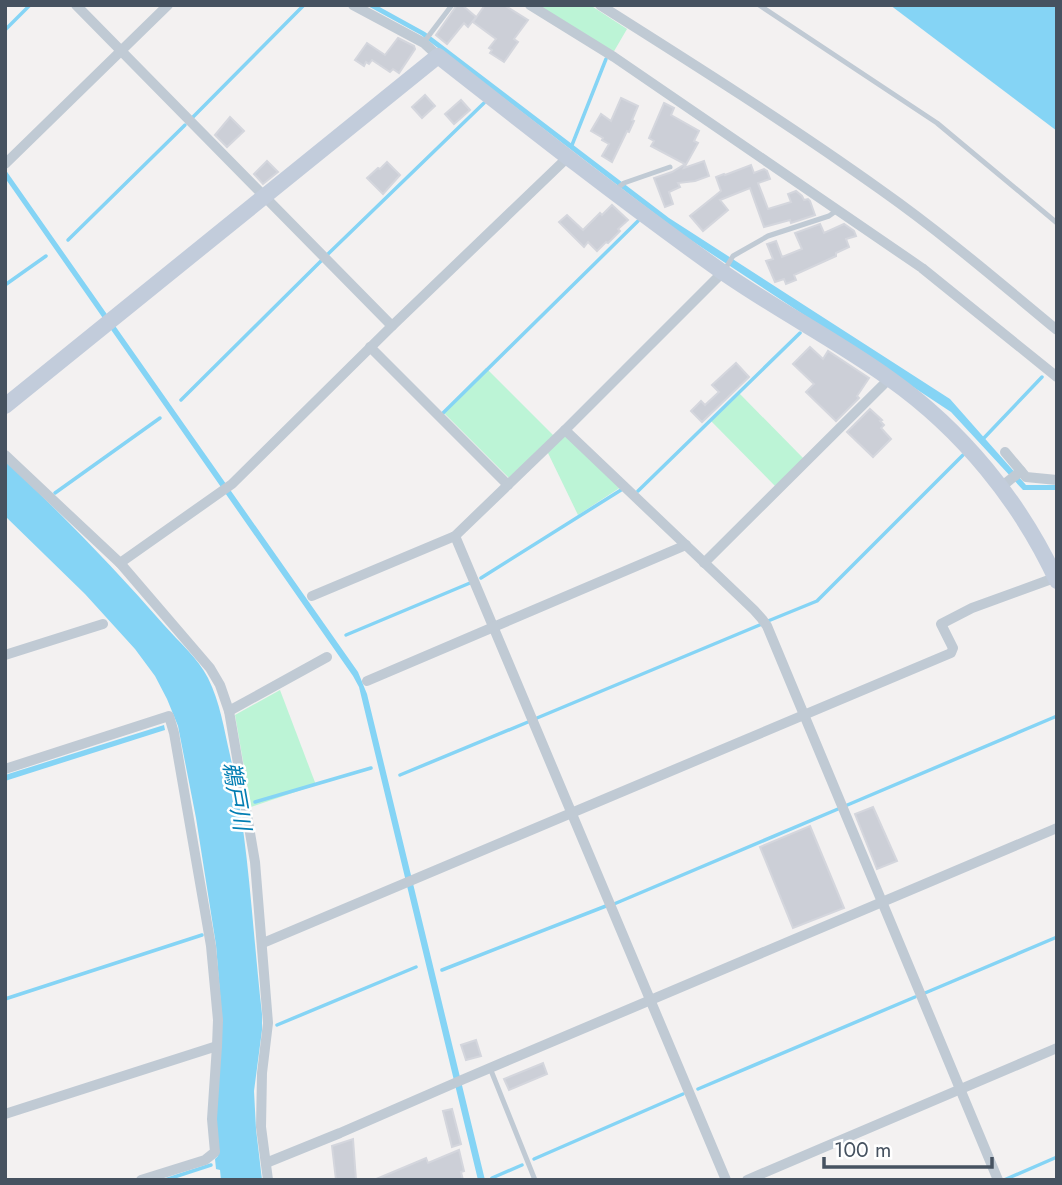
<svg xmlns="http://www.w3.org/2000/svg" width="1062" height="1185" font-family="Jost,'Noto Sans JP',sans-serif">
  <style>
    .green { fill: #bcf4d6 }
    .water { fill: #85d4f5 }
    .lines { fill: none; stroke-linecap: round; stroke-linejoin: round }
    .stream { stroke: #85d4f5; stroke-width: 3.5 }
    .building { fill: #cccfd7; stroke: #d4d6dd; stroke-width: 2 }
    .lane { stroke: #c0cad4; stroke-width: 5 }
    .street { stroke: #c0cad4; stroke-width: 10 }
    .secondary { stroke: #c2ccdb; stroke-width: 16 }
    .labels { text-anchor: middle; stroke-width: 5; stroke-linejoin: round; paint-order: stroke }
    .water-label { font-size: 23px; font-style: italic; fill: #017db2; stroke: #fff }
  </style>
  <rect width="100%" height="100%" fill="#f3f1f1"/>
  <g class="green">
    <polygon points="538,5 590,5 627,29 613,53"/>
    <polygon points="486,368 554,436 510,479 443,412"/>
    <polygon points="739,393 805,460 777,488 710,420"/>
    <polygon points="565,435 621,487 578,515 547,451"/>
    <polygon points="280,690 316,785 251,807 235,715"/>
  </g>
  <g class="water">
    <polygon points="366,5 376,5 425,32 669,218 950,399 1026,485 1057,485 1057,490 1023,490 951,412 680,233 421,35"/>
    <polygon points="890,5 1057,5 1057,131"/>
    <polygon points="5,169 358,672 367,694 485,1180 478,1180 359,687 353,676 5,178"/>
    <path d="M5,460C60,513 114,567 164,625C179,642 198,658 208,678C220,702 224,729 230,755C249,840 252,927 262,1014V1030L254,1091L256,1129L262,1180H221L220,1170L216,1169L215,1159L218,1156L216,1121L222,1019L216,945L196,818L178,726L167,699L155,676L135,649L85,594L5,516Z"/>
    <polygon points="164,725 165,730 5,781 5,775"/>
  </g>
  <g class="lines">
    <g class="stream">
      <polyline points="5,30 30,5"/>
      <polyline points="193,117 304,5"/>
      <polyline points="572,145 606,59"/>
      <polyline points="68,240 185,125"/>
      <polyline points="328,254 484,103"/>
      <polyline points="5,285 46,256"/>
      <polyline points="181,400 323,259"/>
      <polyline points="441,415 638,221"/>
      <polyline points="983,439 1042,377"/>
      <polyline points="638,491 800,333"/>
      <polyline points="55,493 160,418"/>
      <polyline points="481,578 621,490"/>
      <polyline points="768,621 817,601 963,455"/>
      <polyline points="346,635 470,583"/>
      <polyline points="537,718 762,624"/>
      <polyline points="400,775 528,722"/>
      <polyline points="255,802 371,768"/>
      <polyline points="845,806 1057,716"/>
      <polyline points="614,904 838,809"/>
      <polyline points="442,970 606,906"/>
      <polyline points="925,993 1057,937"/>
      <polyline points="5,999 202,935"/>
      <polyline points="277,1025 416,967"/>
      <polyline points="698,1089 915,997"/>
      <polyline points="534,1159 683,1094"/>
      <polyline points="492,1178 522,1165"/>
      <polyline points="165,1180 211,1165"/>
      <polyline points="1004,1180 1057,1157"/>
    </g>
  </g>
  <g class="building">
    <polygon points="457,5 462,5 476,17 468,27 464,23 447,44 436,35"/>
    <polygon points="485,5 504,5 528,20 514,39 518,42 504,62 490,53 492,50 489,48 496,39 473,22"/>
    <polygon points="398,38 414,46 415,49 399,73 393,69 390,72 372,60 369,64 366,62 364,66 355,60 367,43 385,55"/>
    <polygon points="425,95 435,106 422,118 412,107"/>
    <polygon points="621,98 638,106 632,120 634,121 629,132 627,131 612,162 602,156 609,144 602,140 603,138 591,131 601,114 611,121"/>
    <polygon points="461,100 470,110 454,124 445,114"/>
    <polygon points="664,103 674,108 671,115 699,131 694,141 698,143 684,168 704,161 709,176 695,181 678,183 680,187 669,192 673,204 665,207 654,178 672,172 685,164 651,146 654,141 649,138"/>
    <polygon points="230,117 244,131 227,147 215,135"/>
    <polygon points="267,161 278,172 263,184 254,174"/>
    <polygon points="387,162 400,175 383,194 367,178 378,168 380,169"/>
    <polygon points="751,165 754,173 764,169 767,171 770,179 758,183 768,209 791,202 788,194 796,191 802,196 804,200 808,199 810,201 815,215 791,223 790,220 764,227 750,188 720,200 728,210 703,231 690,216 721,191 716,177 724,174 725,175"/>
    <polygon points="612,205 628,220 618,229 620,231 608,243 606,242 597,251 588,242 584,247 559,222 567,215 583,230 600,213 602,215"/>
    <polygon points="820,224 824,233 844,224 854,231 856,236 846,239 849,247 836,253 836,256 794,275 796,280 786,284 784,279 775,282 766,261 773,259 767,244 776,241 782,257 802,249 795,233"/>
    <polygon points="810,347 823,359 828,351 869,378 857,396 859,398 836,421 806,392 814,384 793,364"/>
    <polygon points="736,363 749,377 702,422 691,411 701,401 705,405 719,392 712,385"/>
    <polygon points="870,409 882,420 880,421 884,425 881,428 891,439 873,457 847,432"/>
    <polygon points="873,807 897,861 877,869 855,814"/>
    <polygon points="810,826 844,908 793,928 760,847"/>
    <polygon points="476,1040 481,1056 466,1060 461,1045"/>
    <polygon points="543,1063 547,1074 509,1090 504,1079"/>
    <polygon points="452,1109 461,1144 452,1147 443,1111"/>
    <polygon points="353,1139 356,1180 336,1180 332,1146"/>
    <polygon points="459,1150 464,1171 461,1172 463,1180 374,1180 426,1158 428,1163"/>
  </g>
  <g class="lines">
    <g class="lane">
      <polyline points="759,5 937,123 1057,223"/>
      <polyline points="424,42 452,5"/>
      <polyline points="615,190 624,183 670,167"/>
      <polyline points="724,271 733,256 768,236 829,216 836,211"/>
      <polyline points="490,1068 535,1180"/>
    </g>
    <g class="street">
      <polyline points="76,5 392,326"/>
      <polyline points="353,5 424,43 438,56"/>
      <polyline points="530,5 614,57 922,268 1057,377"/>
      <path d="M600,5C695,65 790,125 881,190C942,233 999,282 1057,330"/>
      <polyline points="5,164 168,5"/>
      <polyline points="370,347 508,485"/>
      <polyline points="565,430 754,610 762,619 767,626 998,1180"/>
      <polyline points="1005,452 1026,477 1057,480"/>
      <polyline points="5,455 120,563 210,668 220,685 229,711 255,862 268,1023 262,1073 261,1127 268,1180"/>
      <polyline points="1001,487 1021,471"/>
      <polyline points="455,536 726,1180"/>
      <polyline points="120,563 232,484 392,326 567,158"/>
      <polyline points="704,563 890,378"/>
      <polyline points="312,596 455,536 565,430 723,272"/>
      <polyline points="5,655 103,624"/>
      <polyline points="367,681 686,545"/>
      <polyline points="229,711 327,657"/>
      <polyline points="5,769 169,716 174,733 211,946 218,1020 217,1046 212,1119 215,1152 205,1160 141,1180"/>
      <polyline points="263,943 951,653 953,648 941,624 972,608 1057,577"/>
      <polyline points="5,1114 217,1046"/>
      <polyline points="266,1163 340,1133 464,1079 1057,828"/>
      <polyline points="747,1180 1057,1048"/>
    </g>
    <path class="secondary" d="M5,406L438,56C531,129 624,202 721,271C775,309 836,340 890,379C962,430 1020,501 1057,581"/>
  </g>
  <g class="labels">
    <g class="water-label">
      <text transform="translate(237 796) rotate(80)" y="8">鵜戸川</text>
    </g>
  </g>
  <rect width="1062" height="1185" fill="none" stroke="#465260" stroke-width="14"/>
  <path d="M824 1157v10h168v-10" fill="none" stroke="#465260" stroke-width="3.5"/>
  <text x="834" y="1157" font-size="21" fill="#465260" stroke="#ffffff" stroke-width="5" paint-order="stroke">100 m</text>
</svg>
